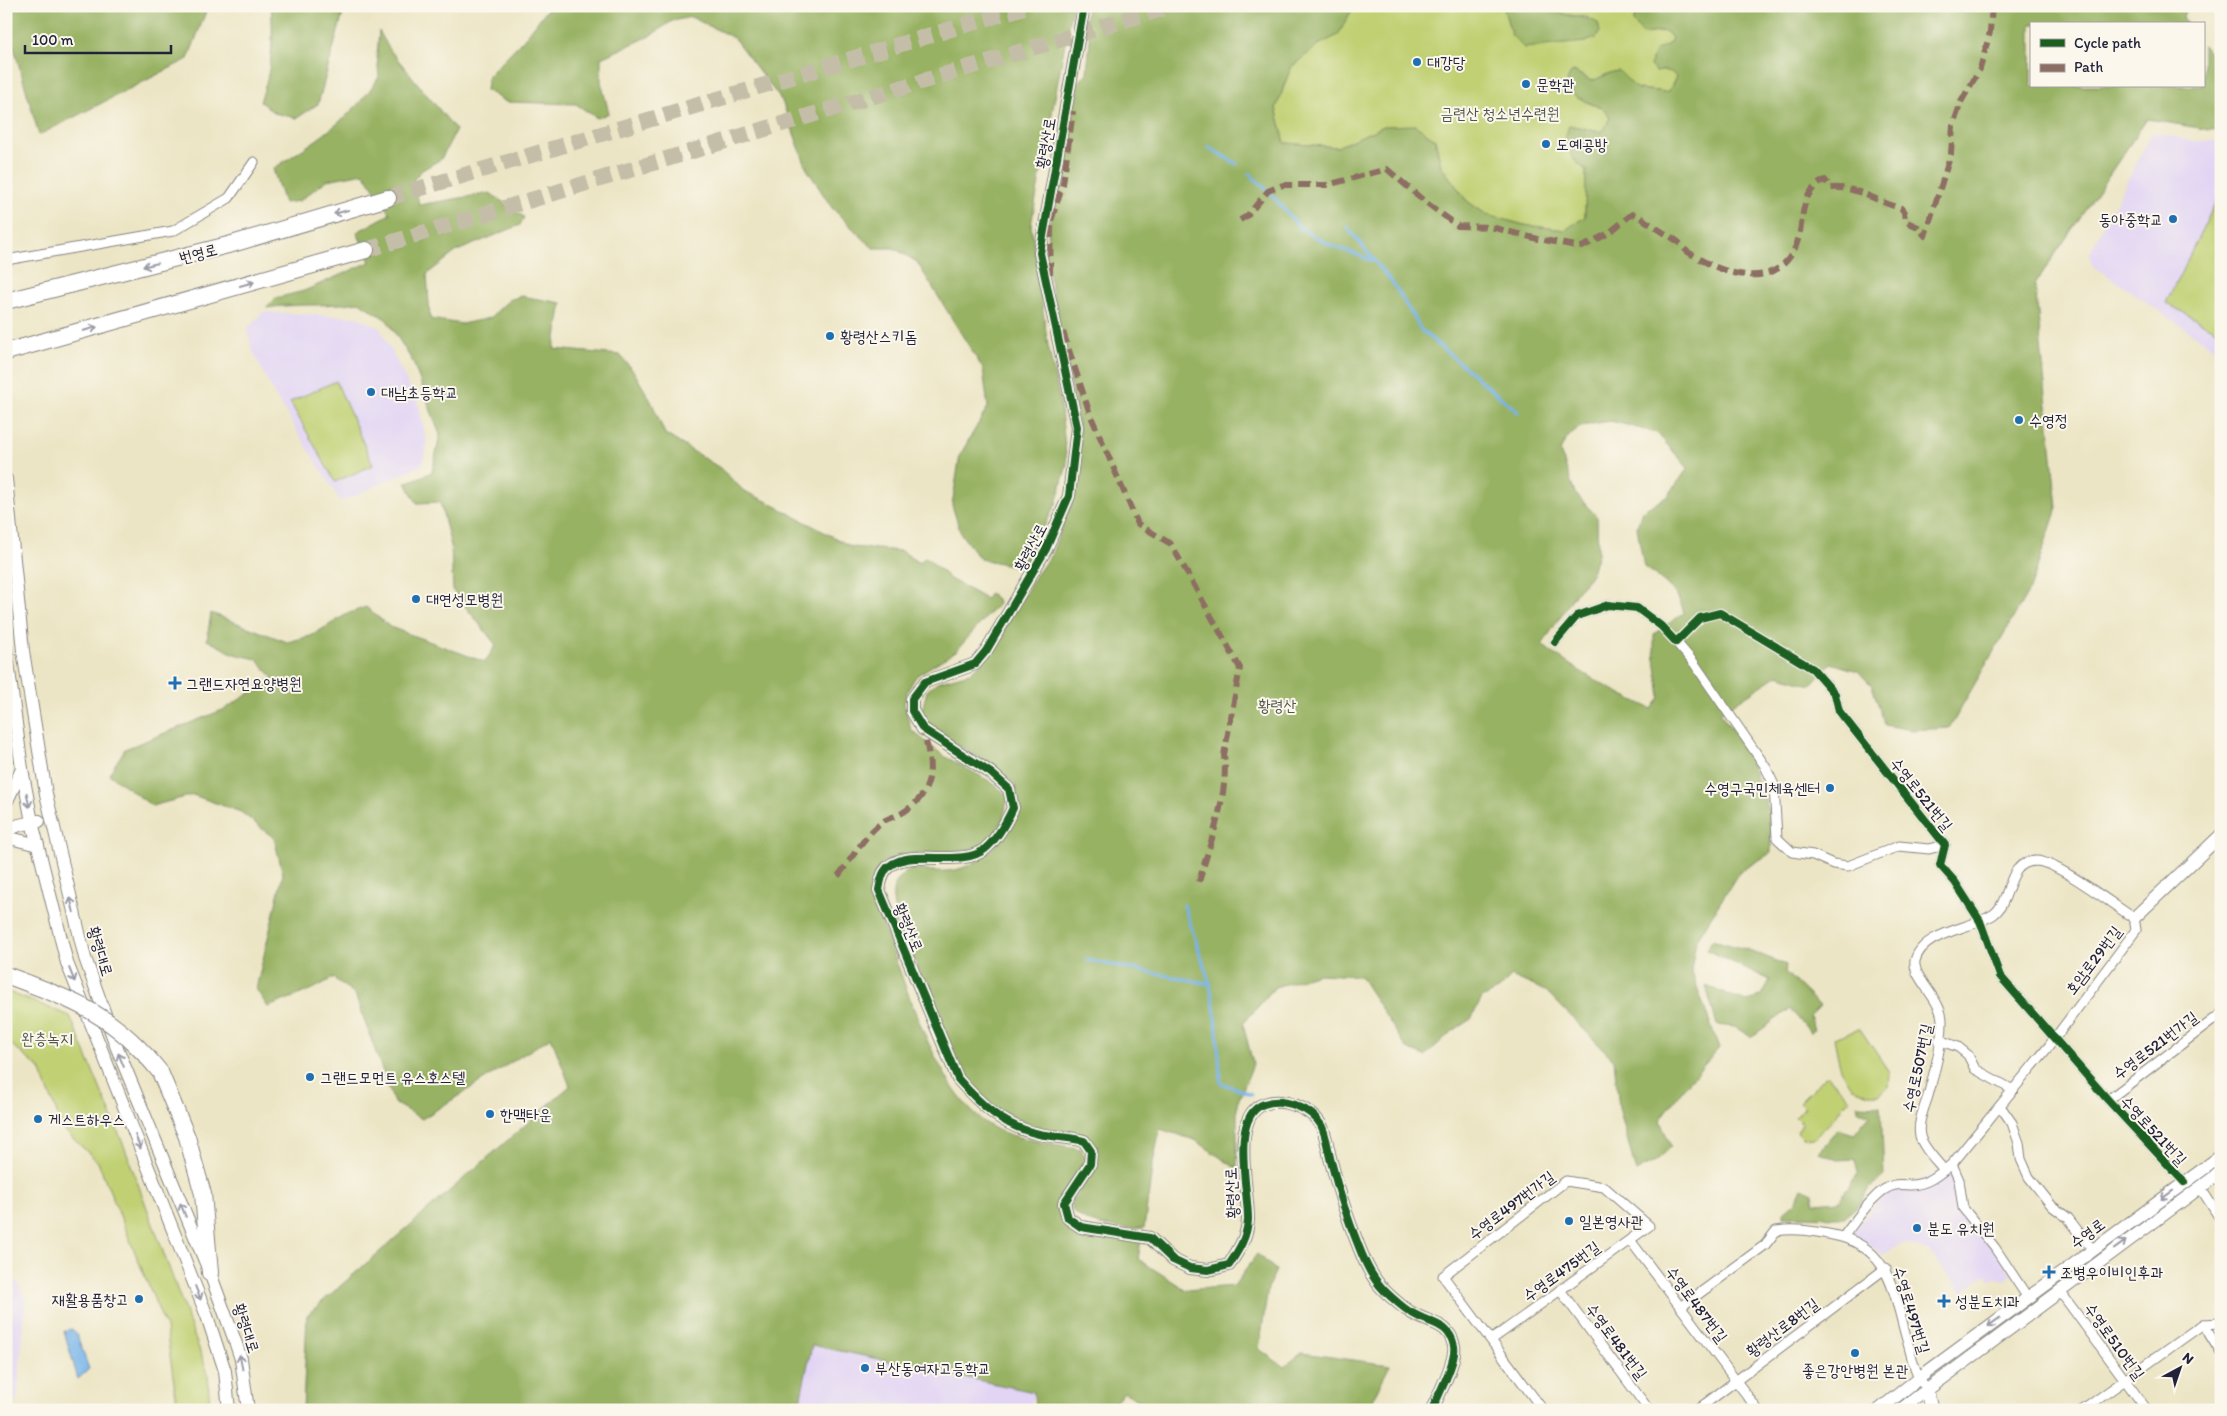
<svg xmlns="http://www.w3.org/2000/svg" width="2227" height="1416" font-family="Itim,'Poor Story',sans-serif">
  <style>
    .built { fill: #e1d4f4 }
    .green { fill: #c0d072; stroke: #717956 }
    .forest { fill: #98b264; stroke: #5d6a50; fill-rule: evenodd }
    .water { fill: #76b4e9; stroke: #4c6b92 }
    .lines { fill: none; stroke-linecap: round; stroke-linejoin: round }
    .stream { stroke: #76b4e9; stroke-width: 3 }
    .highway-tunnel { stroke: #c4bea9; stroke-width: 16; stroke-dasharray: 16 8; stroke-linecap: butt }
    .street-casing { stroke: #878480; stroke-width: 11 }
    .secondary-casing { stroke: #878480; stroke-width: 14 }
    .highway-casing { stroke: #878480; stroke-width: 18 }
    .street { stroke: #fff; stroke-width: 9 }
    .secondary { stroke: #fff; stroke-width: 12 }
    .highway { stroke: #fff; stroke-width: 16 }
    .highway-bridge-casing { stroke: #878480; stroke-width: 18; stroke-linecap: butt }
    .highway-bridge { stroke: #fff; stroke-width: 16 }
    .quiet { stroke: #8d6e63; stroke-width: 6; stroke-dasharray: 12 6; stroke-linecap: butt }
    .cycleway-casing { stroke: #fbf7ec; stroke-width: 11 }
    .cycleway { stroke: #1b5e20; stroke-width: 8 }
    .oneway { stroke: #9c9ca7 }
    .poi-dot { fill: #1f6fb2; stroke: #fbf7ec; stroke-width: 2 }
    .labels { text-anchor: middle; stroke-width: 4; stroke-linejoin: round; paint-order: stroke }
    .poi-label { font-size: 16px; fill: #22223b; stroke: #fbf7ec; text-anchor: start }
    .park-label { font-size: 16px; fill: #51564c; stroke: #fbf7ec }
    .street-label { font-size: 16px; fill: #22223b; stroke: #fbf7ec }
  </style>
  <rect width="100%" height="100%" fill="#fbf7ec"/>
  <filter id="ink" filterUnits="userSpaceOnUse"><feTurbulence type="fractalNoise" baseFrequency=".02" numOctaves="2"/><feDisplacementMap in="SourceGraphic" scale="10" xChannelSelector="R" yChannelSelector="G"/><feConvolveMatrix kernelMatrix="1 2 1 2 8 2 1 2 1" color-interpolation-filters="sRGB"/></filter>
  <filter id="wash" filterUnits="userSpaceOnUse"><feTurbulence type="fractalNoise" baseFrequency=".0096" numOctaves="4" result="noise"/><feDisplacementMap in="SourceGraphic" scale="20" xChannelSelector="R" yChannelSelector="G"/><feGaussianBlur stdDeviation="1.12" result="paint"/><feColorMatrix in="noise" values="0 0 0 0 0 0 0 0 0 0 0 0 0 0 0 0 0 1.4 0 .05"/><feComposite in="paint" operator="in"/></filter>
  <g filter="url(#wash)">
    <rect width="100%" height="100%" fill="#ece5c5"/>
    <g class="built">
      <polygon points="2153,132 2193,141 2221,141 2221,350 2215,349 2092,265 2089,254"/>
      <polygon points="263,312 357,317 380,328 419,406 427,444 422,465 341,502 273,392 252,349 247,329"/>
      <polygon points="1944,1170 1959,1180 1963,1208 2012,1274 2004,1281 1996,1277 1991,1279 1985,1275 1962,1292 1929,1251 1902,1243 1883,1255 1852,1232 1884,1193 1900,1185 1911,1185"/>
      <polygon points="6,1275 18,1283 26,1300 17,1401 6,1400"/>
      <polygon points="811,1345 1034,1392 1030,1410 798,1410"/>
    </g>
    <g class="green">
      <path d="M1354,6H1503L1512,36L1549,44L1585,42L1588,17L1558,14L1551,6H1621L1631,9L1643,34L1666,31L1672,38L1671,43L1665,46L1656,72C1665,70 1670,69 1676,77L1669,91L1666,92L1637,89L1619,71C1608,72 1602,78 1591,81L1574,71L1586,102L1604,109L1610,118L1605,128L1599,132L1569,125L1574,160L1586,170L1585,217L1566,230L1524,225L1487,215L1467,201L1441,166L1435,139L1384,126L1337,147L1285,143L1276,108L1291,67L1320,44L1338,35Z"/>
      <polygon points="2218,198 2221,200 2221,333 2166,303"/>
      <polygon points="336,381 373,465 335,482 290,402"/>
      <polygon points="6,991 70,1016 124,1146 208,1373 210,1410 178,1410 166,1328 98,1162 63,1129 40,1069 6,1040"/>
      <path d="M1860,1029L1889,1072L1888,1087L1880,1094C1842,1097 1840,1067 1834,1038Z"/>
      <polygon points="1827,1075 1850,1099 1814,1139 1802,1137 1797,1132 1802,1124 1795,1117 1805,1107 1800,1102"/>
    </g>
    <g class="forest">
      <polygon points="7,6 208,6 188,59 39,135 6,20"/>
      <path d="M271,6H345L318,104L297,118L274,113L260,101C272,72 274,37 271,6Z"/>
      <polygon points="550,6 1072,6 1031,225 1048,346 1060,402 1067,464 1056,504 1035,543 1031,556 1021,569 1015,566 980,559 961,534 952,505 960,455 988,407 983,369 917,262 894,248 873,248 832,208 807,169 782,101 734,38 691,17 672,21 650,36 601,58 601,82 609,113 597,118 576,104 506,102 486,90 488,76 523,40"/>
      <path d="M1087,6H1354L1338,35L1320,44L1291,67L1276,108L1285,143L1337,147L1384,126L1415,125L1435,139L1441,166L1467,201L1487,215L1524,225L1565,230L1585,217L1586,170L1574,160L1564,143L1569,125L1599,132L1605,128L1610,118C1607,114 1606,110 1602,108C1589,101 1552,94 1573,71L1591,81C1602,78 1608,72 1619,71L1637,89L1666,92L1669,91L1676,77C1670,69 1665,70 1656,72L1650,66L1655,51L1670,43L1672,38L1666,31L1643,34L1633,22L1636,14L1631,9L1621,6H2186L2183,18L2187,24H2031V86H2203V45L2221,68V129L2210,130L2147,119L2035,284L2057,508L2030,589L1949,728L1912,730L1885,725L1872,686L1858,671L1831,663L1811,685L1778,675L1720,713L1746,749L1771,816V853L1739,872L1696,941L1691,970L1719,1048L1683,1089L1660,1120L1671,1147L1657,1160L1636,1172L1619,1107L1614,1060L1546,991L1511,976L1500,989L1482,998L1471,1019L1451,1032L1425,1056L1407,1049L1360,976L1319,974L1275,987L1243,1024L1253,1064L1237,1104V1169L1195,1140L1160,1129L1152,1168L1144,1228C1120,1229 1089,1228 1072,1210V1200C1085,1187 1096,1163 1097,1146C1075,1128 1072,1134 1048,1129C1013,1123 979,1099 960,1070L895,913C891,890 891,885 909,869C926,870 946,874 962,868C987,860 1007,834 1019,812L1015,784L987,762L949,740L924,722L921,714L927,691L937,682L970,673L986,659L1035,577L1051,555L1075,494L1080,431L1045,254L1071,91L1087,73L1090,40L1085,27ZM1611,421L1657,433L1688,468L1668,496L1642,511L1637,527L1644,567C1663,581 1678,589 1684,613L1654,634V651L1660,697L1652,709C1613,691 1576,671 1542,645L1577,591L1590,577L1598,554L1597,517L1575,493L1560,451C1572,425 1584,425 1611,421Z"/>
      <path d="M1503,6H1551C1563,19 1582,14 1598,23L1600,32L1596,38L1585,42L1524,48L1512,36Z"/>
      <path d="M379,31L390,50L456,130L441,159L422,170L414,179L419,205L490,193L524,217L520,225L457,251L427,274L430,319L462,324L490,318L509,300L521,296L562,303L554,349L620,355L634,372L652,403L665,434L720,468L744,491L768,502L852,547L902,551L919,563L926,557L950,579L986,599L990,593L997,599L998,604L956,651L916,676L908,690L904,703L911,730L944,756L991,782L1007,795C1002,893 893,822 874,877C872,881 872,888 872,892C874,907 883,924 888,938C905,985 921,1035 947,1078C956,1094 969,1110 983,1121C1010,1141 1049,1142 1081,1149L1086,1159L1060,1199L1057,1208L1062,1221L1082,1235L1100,1234L1141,1240L1138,1259L1186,1290L1234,1286L1257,1254L1276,1270L1268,1288L1259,1349L1284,1367L1302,1353L1390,1365L1367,1410H1160L1154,1409L1124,1392L1109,1410H1035L1034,1392L812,1345L798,1410H303L307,1315L570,1086L551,1037L422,1119L394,1103L355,994L333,978L313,989L268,1007L256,989L283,874L274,838L241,812L193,795L152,806L109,774L125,749L225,709L273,678L257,659L234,654L207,640L211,613L287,642L311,636L347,614L366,607L390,627L485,662L496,645L453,591L451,546L440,502L417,503L406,483L432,472L440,435L413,362L387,320L359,302C328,307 297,303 266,308L276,298L304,291L370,262L357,232L390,214L364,173L327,180L299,201L284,203L273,169C315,141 351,120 379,77L377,54Z"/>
      <polygon points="1712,940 1749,950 1786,965 1785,972 1820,1006 1810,1016 1814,1030 1811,1033 1790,1009 1751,1037 1735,1027 1717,1025 1706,986 1747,1002 1762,995 1770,980 1707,950"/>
      <polygon points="1858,1105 1881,1106 1884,1177 1870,1187 1860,1204 1844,1217 1784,1216 1784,1212 1796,1202 1802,1188 1813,1193 1814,1203 1839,1201 1858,1173 1855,1159 1837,1160 1819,1152 1838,1129 1854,1134 1870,1115 1858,1110"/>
    </g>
    <polygon class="water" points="72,1329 77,1335 89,1369 78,1379 64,1331"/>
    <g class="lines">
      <g class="stream">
        <polyline points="1208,147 1237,164"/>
        <polyline points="1249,173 1272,195 1300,228 1330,245 1374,261"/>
        <polyline points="1347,227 1394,285 1422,331 1518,412"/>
        <polyline points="1184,905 1210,984 1216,1020 1221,1083 1251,1094"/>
        <polyline points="1087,960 1210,984"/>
      </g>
    </g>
  </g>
  <g filter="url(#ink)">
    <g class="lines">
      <g class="highway-tunnel">
        <polyline points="388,198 1028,6"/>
        <polyline points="366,250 1171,6"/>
      </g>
      <defs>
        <g id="street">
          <polyline points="6,260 173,231 229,198 254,162"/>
          <polyline points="1555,642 1577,616 1608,605 1637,608 1661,626 1676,642 1700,618 1720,613 1813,669 1835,694 1839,711 1945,845 1940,865 1955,882 1980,921 2000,976 2108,1100 2184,1182"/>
          <polyline points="1676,642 1694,663 1765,766 1774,785 1777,838 1792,852 1813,855 1833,864 1848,866 1899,846 1929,849 1945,845"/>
          <polyline points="1939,1040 1958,1047 1968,1055 1975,1069 2013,1090"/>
          <polyline points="2108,1100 2221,1014"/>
          <polyline points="2000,1106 2012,1123 2019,1143 2021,1159 2029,1177 2052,1206 2068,1218 2092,1249"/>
          <polyline points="1952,1164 1959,1180 1963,1208 1995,1248 2028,1298"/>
          <polyline points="2200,1187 2221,1220"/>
          <path d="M1843,1237C1855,1222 1876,1188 1895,1185C1900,1184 1906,1185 1911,1185C1929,1184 1938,1175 1952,1164L2049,1046L2136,930L2134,918C2113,905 2058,862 2036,861C2006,861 2012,900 1994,914C1973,929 1922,931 1915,961C1912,978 1943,1000 1942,1022C1942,1046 1934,1073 1928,1096C1924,1109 1917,1123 1920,1136C1923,1148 1937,1161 1944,1170"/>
          <polyline points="1630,1240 1758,1410"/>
          <polyline points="1560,1290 1649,1410"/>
          <polyline points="2059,1290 2147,1410"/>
          <path d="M1681,1307L1765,1245L1776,1231C1796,1228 1814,1231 1833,1235C1893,1246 1894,1298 1909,1347C1912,1359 1915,1372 1922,1383"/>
          <polyline points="2203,1324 2221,1353"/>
          <polyline points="1491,1340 1649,1226 1604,1187 1566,1181 1443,1276 1543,1410"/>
          <polyline points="1697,1410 1886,1268"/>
          <polyline points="2083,1410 2203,1324 2221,1323"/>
        </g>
        <g id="secondary">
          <path d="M1084,6L1040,253L1077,427L1069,496L1046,549L986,651L975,664L925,682L912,699V711L923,729L991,773L1009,789L1013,808C1006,823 998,838 985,849C960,870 901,844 884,872C881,877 880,885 879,890L958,1079C980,1104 1004,1127 1039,1134C1054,1137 1069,1137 1084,1141L1091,1151L1090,1164L1064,1203L1068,1218L1081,1227L1150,1238L1173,1260L1190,1268L1208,1270L1229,1265C1238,1251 1247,1238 1248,1220C1249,1193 1229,1116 1264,1104C1283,1097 1311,1108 1321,1125C1327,1136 1328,1153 1332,1165C1339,1193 1348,1220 1359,1247C1366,1265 1374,1282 1389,1295C1396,1301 1404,1309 1412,1313C1430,1324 1449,1322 1454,1346C1457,1361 1438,1395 1432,1410"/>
          <polyline points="6,479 23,651 46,794 85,958 117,1048 210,1273 235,1341 241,1359 248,1410"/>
          <polyline points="6,648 22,769 32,822 67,963 207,1316 225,1371 229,1410"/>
          <polyline points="6,803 22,769"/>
          <polyline points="6,831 19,825 39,821"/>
          <polyline points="6,837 38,845"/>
          <polyline points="2134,918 2221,835"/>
          <polyline points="1927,1389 1932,1410"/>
          <polyline points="1879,1410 1919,1378 2221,1156"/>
          <polyline points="1900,1410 2221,1172"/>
        </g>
        <g id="highway">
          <polyline points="6,301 232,244 388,198"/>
          <polyline points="6,352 366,250"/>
          <polyline points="160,1072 187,1137 203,1194 210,1273"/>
        </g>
      </defs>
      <use href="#street" class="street-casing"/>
      <use href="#secondary" class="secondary-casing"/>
      <use href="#highway" class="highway-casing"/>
      <use href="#street" class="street"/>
      <use href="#secondary" class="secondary"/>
      <use href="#highway" class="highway"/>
      <defs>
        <path id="highway-bridge" d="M6,975C73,1000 114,1014 160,1072"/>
      </defs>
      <use href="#highway-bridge" class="highway-bridge-casing"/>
      <use href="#highway-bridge" class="highway-bridge"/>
      <g class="quiet">
        <polyline points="1058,6 1059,8"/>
        <path d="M1240,220L1247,216L1268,191L1283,185H1327L1387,169L1424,201L1458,226L1491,227L1538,239L1582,247L1609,233L1632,214L1639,216C1651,226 1664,232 1677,241C1681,244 1684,249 1688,252C1723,275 1778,294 1797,243C1805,220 1798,193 1825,180L1831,188C1859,186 1875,202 1901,208L1904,212L1905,221L1918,227L1925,236L1951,154L1953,126L1961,102L1980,69L1990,32L1992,6"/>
        <polyline points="1050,274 1051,221 1063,184 1073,111"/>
        <path d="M1063,332L1090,414L1138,524L1171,544L1240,668L1224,755C1229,796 1210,842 1199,882"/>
        <path d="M838,876C852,859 863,837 881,823C887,818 895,817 902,813C938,791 932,764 923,729"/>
      </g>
      <defs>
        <g id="cycleway">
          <path d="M1084,6L1040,253L1077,427L1069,496L1046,549L986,651L975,664L925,682L912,699V711L923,729L991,773L1009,789L1013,808C1006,823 998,838 985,849C960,870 901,844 884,872C881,877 880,885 879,890L958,1079C980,1104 1004,1127 1039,1134C1054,1137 1069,1137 1084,1141L1091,1151L1090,1164L1064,1203L1068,1218L1081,1227L1150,1238L1173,1260L1190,1268L1208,1270L1229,1265C1238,1251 1247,1238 1248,1220C1249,1193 1229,1116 1264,1104C1283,1097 1311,1108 1321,1125C1327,1136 1328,1153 1332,1165C1339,1193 1348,1220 1359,1247C1366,1265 1374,1282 1389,1295C1396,1301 1404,1309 1412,1313C1430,1324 1449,1322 1454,1346C1457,1361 1438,1395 1432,1410"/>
          <polyline points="1555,642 1577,616 1608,605 1637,608 1661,626 1676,642 1700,618 1720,613 1813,669 1835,694 1839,711 1945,845 1940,865 1955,882 1980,921 2000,976 2108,1100 2184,1182"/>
        </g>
      </defs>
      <use href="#cycleway" class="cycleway-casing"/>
      <use href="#cycleway" class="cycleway"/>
    </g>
    <defs><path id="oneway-shaft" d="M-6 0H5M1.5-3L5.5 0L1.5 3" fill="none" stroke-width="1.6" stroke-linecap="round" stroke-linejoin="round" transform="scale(1.25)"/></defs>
    <g class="oneway">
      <use href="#oneway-shaft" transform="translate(341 212) rotate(164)"/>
      <use href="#oneway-shaft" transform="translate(150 265) rotate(166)"/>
      <use href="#oneway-shaft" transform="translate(247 284) rotate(-16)"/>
      <use href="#oneway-shaft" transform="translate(90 329) rotate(-16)"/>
      <use href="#oneway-shaft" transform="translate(28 800) rotate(79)"/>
      <use href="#oneway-shaft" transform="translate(72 905) rotate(-104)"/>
      <use href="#oneway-shaft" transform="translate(72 975) rotate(68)"/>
      <use href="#oneway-shaft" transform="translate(121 1060) rotate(-112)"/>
      <use href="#oneway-shaft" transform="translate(138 1142) rotate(68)"/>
      <use href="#oneway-shaft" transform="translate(2167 1195) rotate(144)"/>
      <use href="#oneway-shaft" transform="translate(183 1210) rotate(-112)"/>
      <use href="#oneway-shaft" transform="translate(2120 1245) rotate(-36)"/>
      <use href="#oneway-shaft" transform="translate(198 1293) rotate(68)"/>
      <use href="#oneway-shaft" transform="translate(1994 1322) rotate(144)"/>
      <use href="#oneway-shaft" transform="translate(241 1362) rotate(-101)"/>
    </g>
  </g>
  <g class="poi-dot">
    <circle cx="1417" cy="62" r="5"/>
    <circle cx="1526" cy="84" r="5"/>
    <circle cx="1546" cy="144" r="5"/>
    <circle cx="2173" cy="219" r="5"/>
    <circle cx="830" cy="336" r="5"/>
    <circle cx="371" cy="392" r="5"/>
    <circle cx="2019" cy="420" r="5"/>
    <circle cx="416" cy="599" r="5"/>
    <path d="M172.5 675.5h5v5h5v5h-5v5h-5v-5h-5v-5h5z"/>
    <circle cx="1830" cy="788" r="5"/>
    <circle cx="310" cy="1077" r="5"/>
    <circle cx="490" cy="1114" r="5"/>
    <circle cx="38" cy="1119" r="5"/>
    <circle cx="1569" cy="1221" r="5"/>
    <circle cx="1917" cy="1228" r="5"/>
    <path d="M2046.5 1264.5h5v5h5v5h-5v5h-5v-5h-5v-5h5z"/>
    <circle cx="139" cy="1299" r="5"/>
    <path d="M1941.5 1293.5h5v5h5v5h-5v5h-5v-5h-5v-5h5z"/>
    <circle cx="1855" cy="1353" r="5"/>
    <circle cx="865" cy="1368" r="5"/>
  </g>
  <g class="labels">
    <g class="poi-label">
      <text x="1427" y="68">대강당</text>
      <text x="1536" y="90">문학관</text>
      <text x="1556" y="150">도예공방</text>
      <text x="2163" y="225" text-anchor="end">동아중학교</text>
      <text x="840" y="342">황령산스키돔</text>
      <text x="381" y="398">대남초등학교</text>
      <text x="2029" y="426">수영정</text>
      <text x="426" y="605">대연성모병원</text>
      <text x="186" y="689">그랜드자연요양병원</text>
      <text x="1820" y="794" text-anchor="end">수영구국민체육센터</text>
      <text x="320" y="1083">그랜드모먼트 유스호스텔</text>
      <text x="500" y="1120">한맥타운</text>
      <text x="48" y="1125">게스트하우스</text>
      <text x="1579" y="1227">일본영사관</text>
      <text x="1927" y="1234">분도 유치원</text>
      <text x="2060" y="1278">조병우이비인후과</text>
      <text x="129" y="1305" text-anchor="end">재활용품창고</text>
      <text x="1955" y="1307">성분도치과</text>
      <text x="875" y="1374">부산동여자고등학교</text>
      <text x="1855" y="1376" text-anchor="middle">좋은강안병원 본관</text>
    </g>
    <g class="park-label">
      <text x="1500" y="119">금련산 청소년수련원</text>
      <text x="1277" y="711">황령산</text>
      <text x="47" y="1044">완층녹지</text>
    </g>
    <g class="street-label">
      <text transform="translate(1045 143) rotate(-80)" y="6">황령산로</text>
      <text transform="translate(198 253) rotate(-14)" y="6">번영로</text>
      <text transform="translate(1030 547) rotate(-62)" y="6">황령산로</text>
      <text transform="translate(1922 794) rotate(51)" y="6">수영로521번길</text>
      <text transform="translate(909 927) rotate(67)" y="6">황령산로</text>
      <text transform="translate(101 951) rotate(73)" y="6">황령대로</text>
      <text transform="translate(2093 960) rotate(-53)" y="6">호암로29번길</text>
      <text transform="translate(2155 1045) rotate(-37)" y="6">수영로521번가길</text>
      <text transform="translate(1917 1068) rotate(-78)" y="6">수영로507번길</text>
      <text transform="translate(2154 1130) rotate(47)" y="6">수영로521번길</text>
      <text transform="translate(1231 1193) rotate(-92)" y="6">황령산로</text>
      <text transform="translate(1511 1205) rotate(-37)" y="6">수영로497번가길</text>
      <text transform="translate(2087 1233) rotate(-36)" y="6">수영로</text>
      <text transform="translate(1561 1271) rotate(-36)" y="6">수영로475번길</text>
      <text transform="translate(1697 1304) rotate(53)" y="6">수영로487번길</text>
      <text transform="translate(1912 1310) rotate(73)" y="6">수영로497번길</text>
      <text transform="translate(1782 1327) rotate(-37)" y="6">황령산로8번길</text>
      <text transform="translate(247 1328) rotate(72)" y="6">황령대로</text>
      <text transform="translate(1617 1341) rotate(53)" y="6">수영로481번길</text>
      <text transform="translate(2115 1341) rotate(54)" y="6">수영로510번길</text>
    </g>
  </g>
  <rect width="2227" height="1416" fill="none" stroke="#fbf7ec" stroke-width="25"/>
  <rect x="2030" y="22" width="175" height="65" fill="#fbf7ec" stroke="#a4a2a5"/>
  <rect x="2040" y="39" width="25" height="8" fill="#1b5e20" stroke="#a4a2a5"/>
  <text x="2074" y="48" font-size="15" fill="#22223b">Cycle path</text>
  <rect x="2040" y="64" width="25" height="8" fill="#8d6e63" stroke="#a4a2a5"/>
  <text x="2074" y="72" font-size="15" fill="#22223b">Path</text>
  <g transform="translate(2180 1368) rotate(40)" stroke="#fbf7ec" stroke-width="4" paint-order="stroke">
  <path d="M0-4L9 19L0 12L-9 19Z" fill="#22223b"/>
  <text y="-8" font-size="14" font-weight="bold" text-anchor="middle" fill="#22223b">N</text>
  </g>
  <path d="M25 45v8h146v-8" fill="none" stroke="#22223b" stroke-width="2.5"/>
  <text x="32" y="45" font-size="15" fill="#22223b" stroke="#fbf7ec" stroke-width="4" paint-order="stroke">100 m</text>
</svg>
